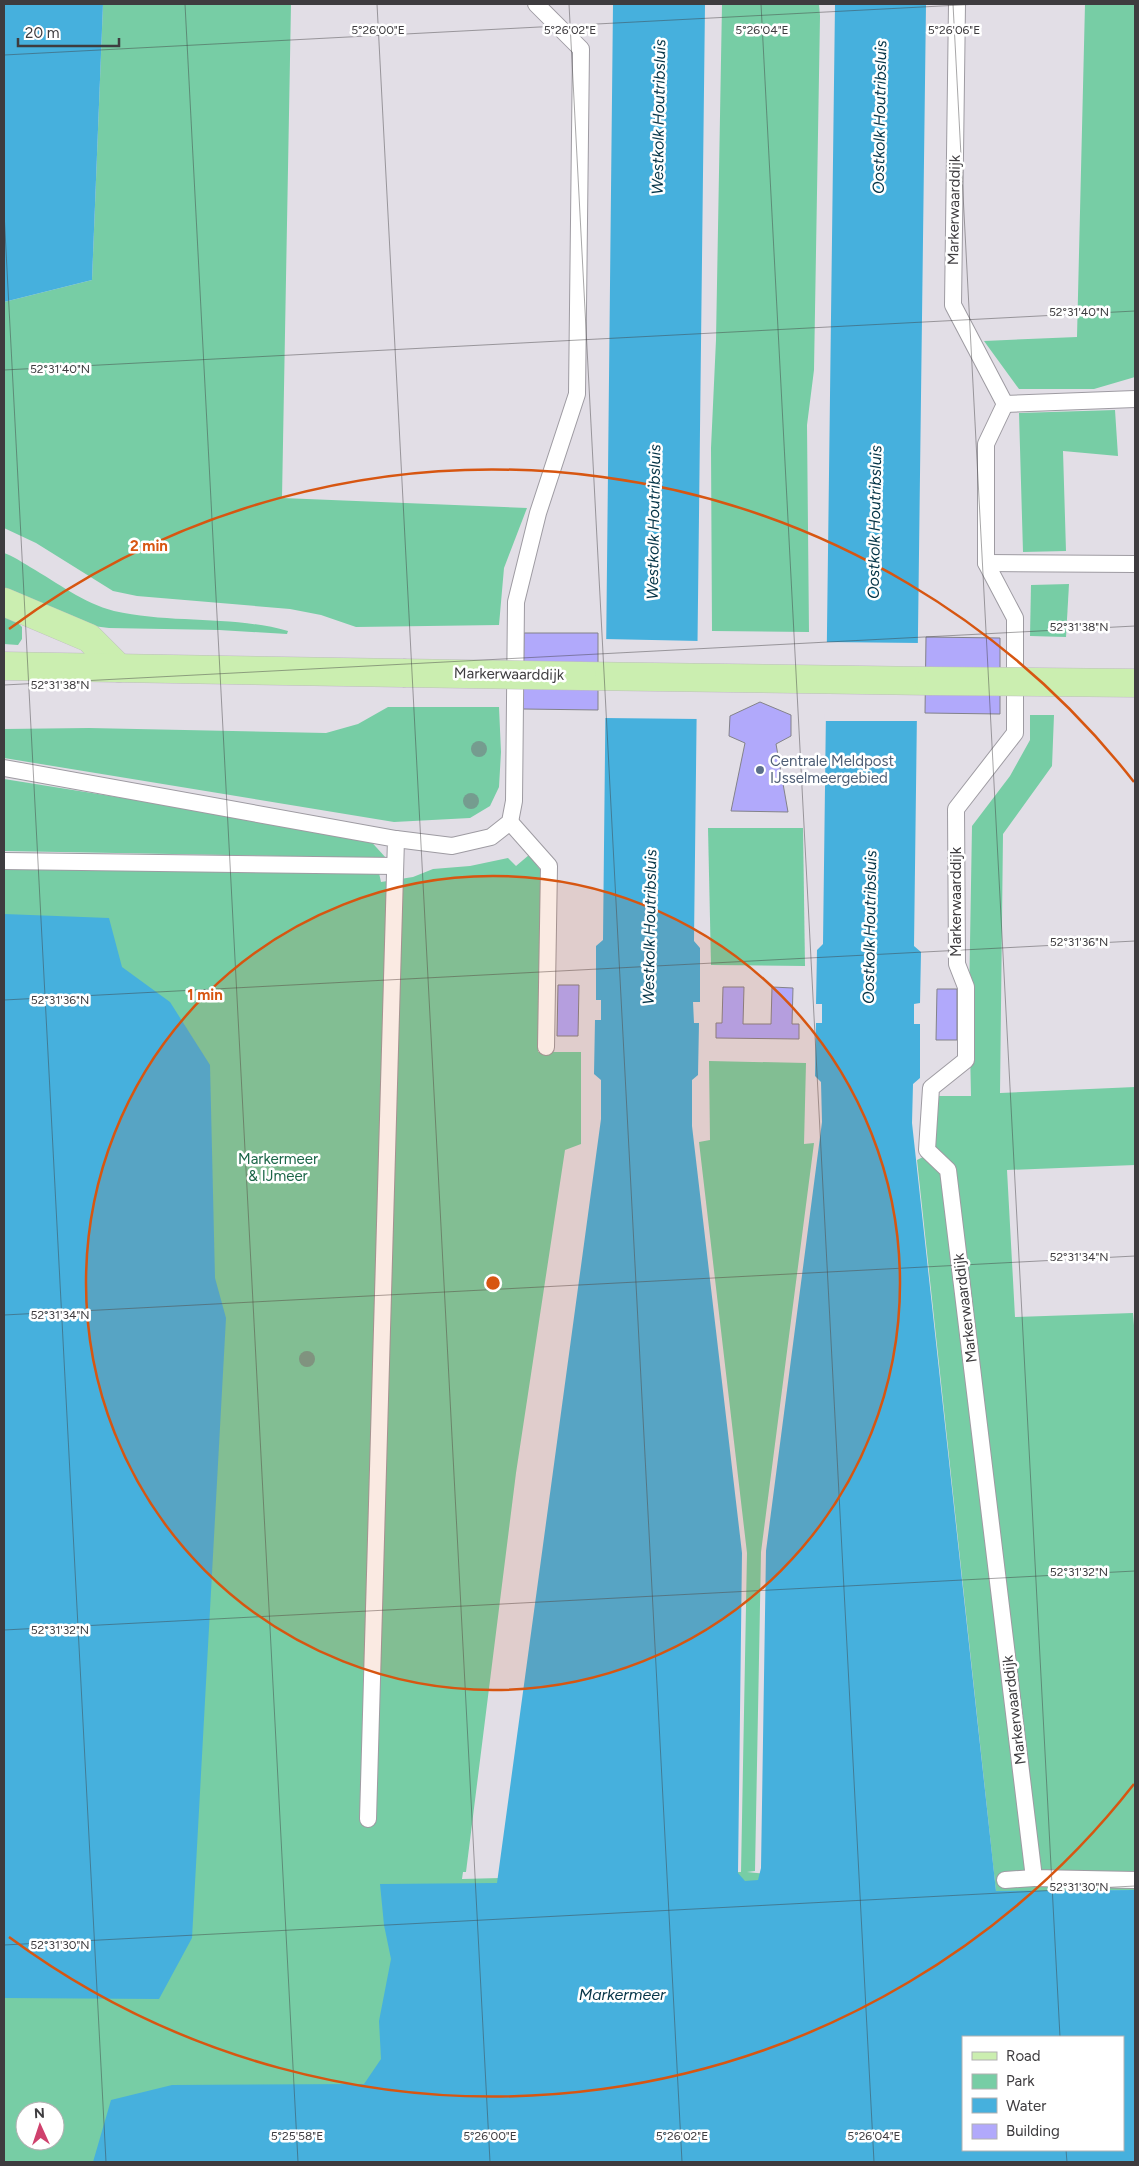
<svg xmlns="http://www.w3.org/2000/svg" width="1139" height="2166" font-family="Figtree,sans-serif">
  <style>
    .green { fill: #77cda5; fill-rule: evenodd }
    .water { fill: #46b0dd; fill-rule: evenodd }
    .pier { fill: #e2dee6 }
    .building { fill: #b1a9fb; stroke: #838289 }
    .lines { fill: none; stroke-linecap: round; stroke-linejoin: round }
    .lane-casing { stroke: #9e9ba2; stroke-width: 18 }
    .primary-casing { stroke: #bdbdbe; stroke-width: 29 }
    .lane { stroke: #fff; stroke-width: 16 }
    .primary { stroke: #cbeeb0; stroke-width: 28 }
    .primary-bridge-casing { stroke: #bdbdbe; stroke-width: 29; stroke-linecap: butt }
    .primary-bridge { stroke: #cbeeb0; stroke-width: 28 }
    .tree { fill: #759c8f }
    .ticks { fill: none; stroke: #3e3c3f; stroke-width: 1; stroke-opacity: 0.45 }
    .ring { fill: none; stroke: #d75611; stroke-width: 2.5 }
    .service-dot { fill: #5c6f8a; stroke: #fff; stroke-width: 2 }
    .labels { text-anchor: middle; stroke-width: 5; stroke-linejoin: round; paint-order: stroke }
    .street-label { font-size: 15px; fill: #3e3c3f; stroke: #fff }
    .service-label { font-size: 15px; fill: #4e5e75; stroke: #fff; text-anchor: start }
    .park-label { font-size: 15px; fill: #1b6648; stroke: #fff }
    .water-label { font-size: 16px; font-style: italic; fill: #043447; stroke: #fff }
    .ticks-label { font-size: 12px; text-anchor: middle; fill: #3e3c3f; stroke: #fff; stroke-width: 5; stroke-linejoin: round; paint-order: stroke }
    .centre { fill: #d75611; stroke: #fff; stroke-width: 2.5 }
    .ring-label { font-size: 15px; text-anchor: middle; font-weight: bold; fill: #d75611; stroke: #fff; stroke-width: 5; stroke-linejoin: round; paint-order: stroke }
  </style>
  <rect width="100%" height="100%" fill="#e2dee6"/>
  <g class="green">
    <polygon points="103,4 291,4 282,498 527,508 504,568 499,625 356,627 321,615 290,609 137,596 113,591 36,543 4,528 4,302 92,280"/>
    <polygon points="722,4 819,4 820,16 814,370 807,425 809,632 712,631 711,448 716,340"/>
    <polygon points="1085,4 1135,4 1135,377 1094,389 1019,389 984,341 1077,337"/>
    <polygon points="1115,410 1118,456 1063,451 1066,551 1023,552 1019,413"/>
    <path d="M4,553C13,556 22,562 30,567C58,583 83,603 114,611C171,624 231,615 288,631L287,634L219,630L109,628L93,626L4,589Z"/>
    <polygon points="1069,584 1066,637 1030,636 1031,585"/>
    <polygon points="6,615 15,620 22,627 22,639 18,645 4,644 4,617"/>
    <polygon points="388,707 499,707 501,752 499,787 490,806 470,818 394,822 4,758 4,729 89,728 326,733 358,724"/>
    <polygon points="1030,715 1054,715 1052,766 1003,834 1000,1093 1135,1087 1135,1165 1007,1170 1015,1317 1133,1313 1135,1338 1135,1890 996,1892 917,1160 935,1151 934,1096 971,1096 969,1002 972,826 1010,776 1030,740"/>
    <polygon points="4,779 367,837 386,858 4,851"/>
    <polygon points="708,828 803,828 805,966 711,965"/>
    <path d="M4,854L379,873L381,882L413,877L433,869L470,866L508,858L516,866L529,855L542,872L538,1052H581V1144L565,1150L516,1473L466,1872H463L462,1879L741,1872L747,1553L699,1142L710,1140L709,1061L806,1063L804,1144L814,1143L761,1552L755,1871L747,1872L998,1896L1135,1903V2162H4ZM963,2037H1123V2150H963ZM25,2111H55V2141H25Z"/>
  </g>
  <g class="water">
    <polygon points="4,4 103,4 92,280 4,302"/>
    <path d="M613,4H705L694,941L700,948V1002H693L694,1023H699L698,1075L692,1080V1126L742,1553L738,1873L745,1881L758,1880L761,1868L766,1551L822,1122L821,1082L815,1076L816,1023H822V1004H816L817,950L823,944L835,4H926L914,946L921,952L920,1003L914,1004V1024H920V1078L913,1084L912,1123L996,1891L1135,1890V2162H93L111,2100L172,2085L364,2084L381,2059L379,2021L391,1959L384,1925L380,1884L497,1883L601,1119V1080L594,1074L595,1020H601V1000H596V946L603,940ZM963,2037H1123V2150H963Z"/>
    <polygon points="4,914 109,918 122,967 170,1002 210,1065 215,1278 226,1318 192,1938 159,1999 4,1998"/>
  </g>
  <g class="pier">
    <polygon points="604,639 700,641 699,719 603,718"/>
    <polygon points="825,642 920,643 919,721 824,721"/>
  </g>
  <g class="building">
    <polygon points="524,633 598,633 598,710 523,709"/>
    <polygon points="926,637 1000,638 1000,714 925,713"/>
    <polygon points="760,702 791,715 791,736 776,744 788,812 731,811 745,743 729,736 730,716"/>
    <polygon points="558,985 579,985 578,1036 557,1036"/>
    <polygon points="723,987 744,987 743,1024 771,1024 772,987 793,988 792,1024 799,1024 799,1039 716,1038 716,1023 722,1023"/>
    <polygon points="937,989 957,989 957,1040 936,1040"/>
  </g>
  <g class="lines">
    <defs>
      <g id="lane">
        <polyline points="957,4 953,305 1005,404"/>
        <polyline points="1005,404 986,444 986,563 1015,618 1015,733 956,809 957,964 966,987 966,1060 931,1088 927,1150 948,1170 1034,1878 1135,1880"/>
        <polyline points="1005,404 1135,399"/>
        <polyline points="986,563 1135,564"/>
        <polyline points="4,768 396,839 368,1819"/>
        <polyline points="510,822 549,866 546,1047"/>
        <polyline points="396,839 452,846 491,837 510,822 514,801 516,602 538,513 577,394 581,49 536,4"/>
        <polyline points="4,861 395,866"/>
        <polyline points="1005,1880 1034,1878"/>
      </g>
      <g id="primary">
        <polyline points="4,602 89,638 119,668"/>
        <polyline points="4,666 403,673"/>
        <polyline points="582,676 929,681"/>
      </g>
    </defs>
    <use href="#lane" class="lane-casing"/>
    <use href="#primary" class="primary-casing"/>
    <use href="#lane" class="lane"/>
    <use href="#primary" class="primary"/>
    <defs>
      <g id="primary-bridge">
        <polyline points="403,673 582,676"/>
        <polyline points="929,681 1135,683"/>
      </g>
    </defs>
    <use href="#primary-bridge" class="primary-bridge-casing"/>
    <use href="#primary-bridge" class="primary-bridge"/>
  </g>
  <g class="tree">
    <circle cx="479" cy="749" r="8"/>
    <circle cx="471" cy="801" r="8"/>
    <circle cx="307" cy="1359" r="8"/>
  </g>
  <path class="ticks" d="M185,4L298,2162M377,4L490,2162M569,4L682,2162M761,4L874,2162M953,4L1060,2037M4,55L979,4M4,212L106,2162M4,370L1135,311M4,685L1135,626M4,1000L1135,941M4,1315L1135,1256M4,1630L1135,1571M4,1945L1135,1886M1066,2150L1067,2162"/>
  <circle cx="493" cy="1283" r="407" fill="#d75611" fill-opacity=".12"/>
  <g class="ring">
    <circle cx="493" cy="1283" r="407"/>
    <path d="M1134 1784A814 814 0 0 1 9 1937M9 629A814 814 0 0 1 1134 782"/>
  </g>
  <circle class="service-dot" cx="760" cy="770" r="5"/>
  <g class="labels">
    <g class="street-label">
      <text transform="translate(954 210) rotate(-89)" y="5">Markerwaarddijk</text>
      <text transform="translate(509 674) rotate(1)" y="5">Markerwaarddijk</text>
      <text transform="translate(956 902) rotate(-90)" y="5">Markerwaarddijk</text>
      <text transform="translate(965 1308) rotate(-97)" y="5">Markerwaarddijk</text>
      <text transform="translate(1014 1710) rotate(-97)" y="5">Markerwaarddijk</text>
    </g>
    <g class="service-label">
      <text x="770" y="766">Centrale Meldpost<tspan x="770" dy="17">IJsselmeergebied</tspan></text>
    </g>
    <g class="park-label">
      <text x="278" y="1164">Markermeer<tspan x="278" dy="17">&amp; IJmeer</tspan></text>
    </g>
    <g class="water-label">
      <text transform="translate(658 117) rotate(-89)" y="6">Westkolk Houtribsluis</text>
      <text transform="translate(879 117) rotate(-89)" y="6">Oostkolk Houtribsluis</text>
      <text transform="translate(653 522) rotate(-89)" y="6">Westkolk Houtribsluis</text>
      <text transform="translate(874 522) rotate(-89)" y="6">Oostkolk Houtribsluis</text>
      <text transform="translate(649 927) rotate(-89)" y="6">Westkolk Houtribsluis</text>
      <text transform="translate(869 927) rotate(-89)" y="6">Oostkolk Houtribsluis</text>
      <text x="622" y="2000">Markermeer</text>
    </g>
  </g>
  <g class="ticks-label">
    <text x="378" y="34">5°26'00"E</text>
    <text x="570" y="34">5°26'02"E</text>
    <text x="762" y="34">5°26'04"E</text>
    <text x="954" y="34">5°26'06"E</text>
    <text x="1079" y="316">52°31'40"N</text>
    <text x="60" y="373">52°31'40"N</text>
    <text x="1079" y="631">52°31'38"N</text>
    <text x="60" y="689">52°31'38"N</text>
    <text x="1079" y="946">52°31'36"N</text>
    <text x="60" y="1004">52°31'36"N</text>
    <text x="1079" y="1261">52°31'34"N</text>
    <text x="60" y="1319">52°31'34"N</text>
    <text x="1079" y="1576">52°31'32"N</text>
    <text x="60" y="1634">52°31'32"N</text>
    <text x="1079" y="1891">52°31'30"N</text>
    <text x="60" y="1949">52°31'30"N</text>
    <text x="297" y="2140">5°25'58"E</text>
    <text x="490" y="2140">5°26'00"E</text>
    <text x="682" y="2140">5°26'02"E</text>
    <text x="874" y="2140">5°26'04"E</text>
  </g>
  <circle cx="493" cy="1283" r="8" class="centre"/>
  <g class="ring-label">
    <text x="149" y="551">2 min</text>
    <text x="205" y="1000">1 min</text>
  </g>
  <rect width="1139" height="2166" fill="none" stroke="#3e3c3f" stroke-width="10"/>
  <rect x="962" y="2036" width="162" height="115" fill="#ffffff" stroke="#b2b1b2"/>
  <rect x="972" y="2052" width="25" height="8" fill="#cbeeb0" stroke="#b2b1b2"/>
  <text x="1006" y="2061" font-size="15" fill="#3e3c3f">Road</text>
  <rect x="972" y="2074" width="25" height="15" fill="#77cda5" stroke="#b2b1b2"/>
  <text x="1006" y="2086" font-size="15" fill="#3e3c3f">Park</text>
  <rect x="972" y="2098" width="25" height="15" fill="#46b0dd" stroke="#b2b1b2"/>
  <text x="1006" y="2111" font-size="15" fill="#3e3c3f">Water</text>
  <rect x="972" y="2124" width="25" height="15" fill="#b1a9fb" stroke="#b2b1b2"/>
  <text x="1006" y="2136" font-size="15" fill="#3e3c3f">Building</text>
  <g transform="translate(40 2126) rotate(357)"><circle r="24" fill="#ffffff" stroke="#b2b1b2"/>
  <path d="M0-4L9 19L0 12L-9 19Z" fill="#cf416d"/>
  <text y="-8" font-size="14" font-weight="bold" text-anchor="middle" fill="#3e3c3f">N</text>
  </g>
  <path d="M18 38v8h101v-8" fill="none" stroke="#3e3c3f" stroke-width="2.5"/>
  <text x="25" y="38" font-size="15" fill="#3e3c3f" stroke="#ffffff" stroke-width="4" paint-order="stroke">20 m</text>
</svg>
